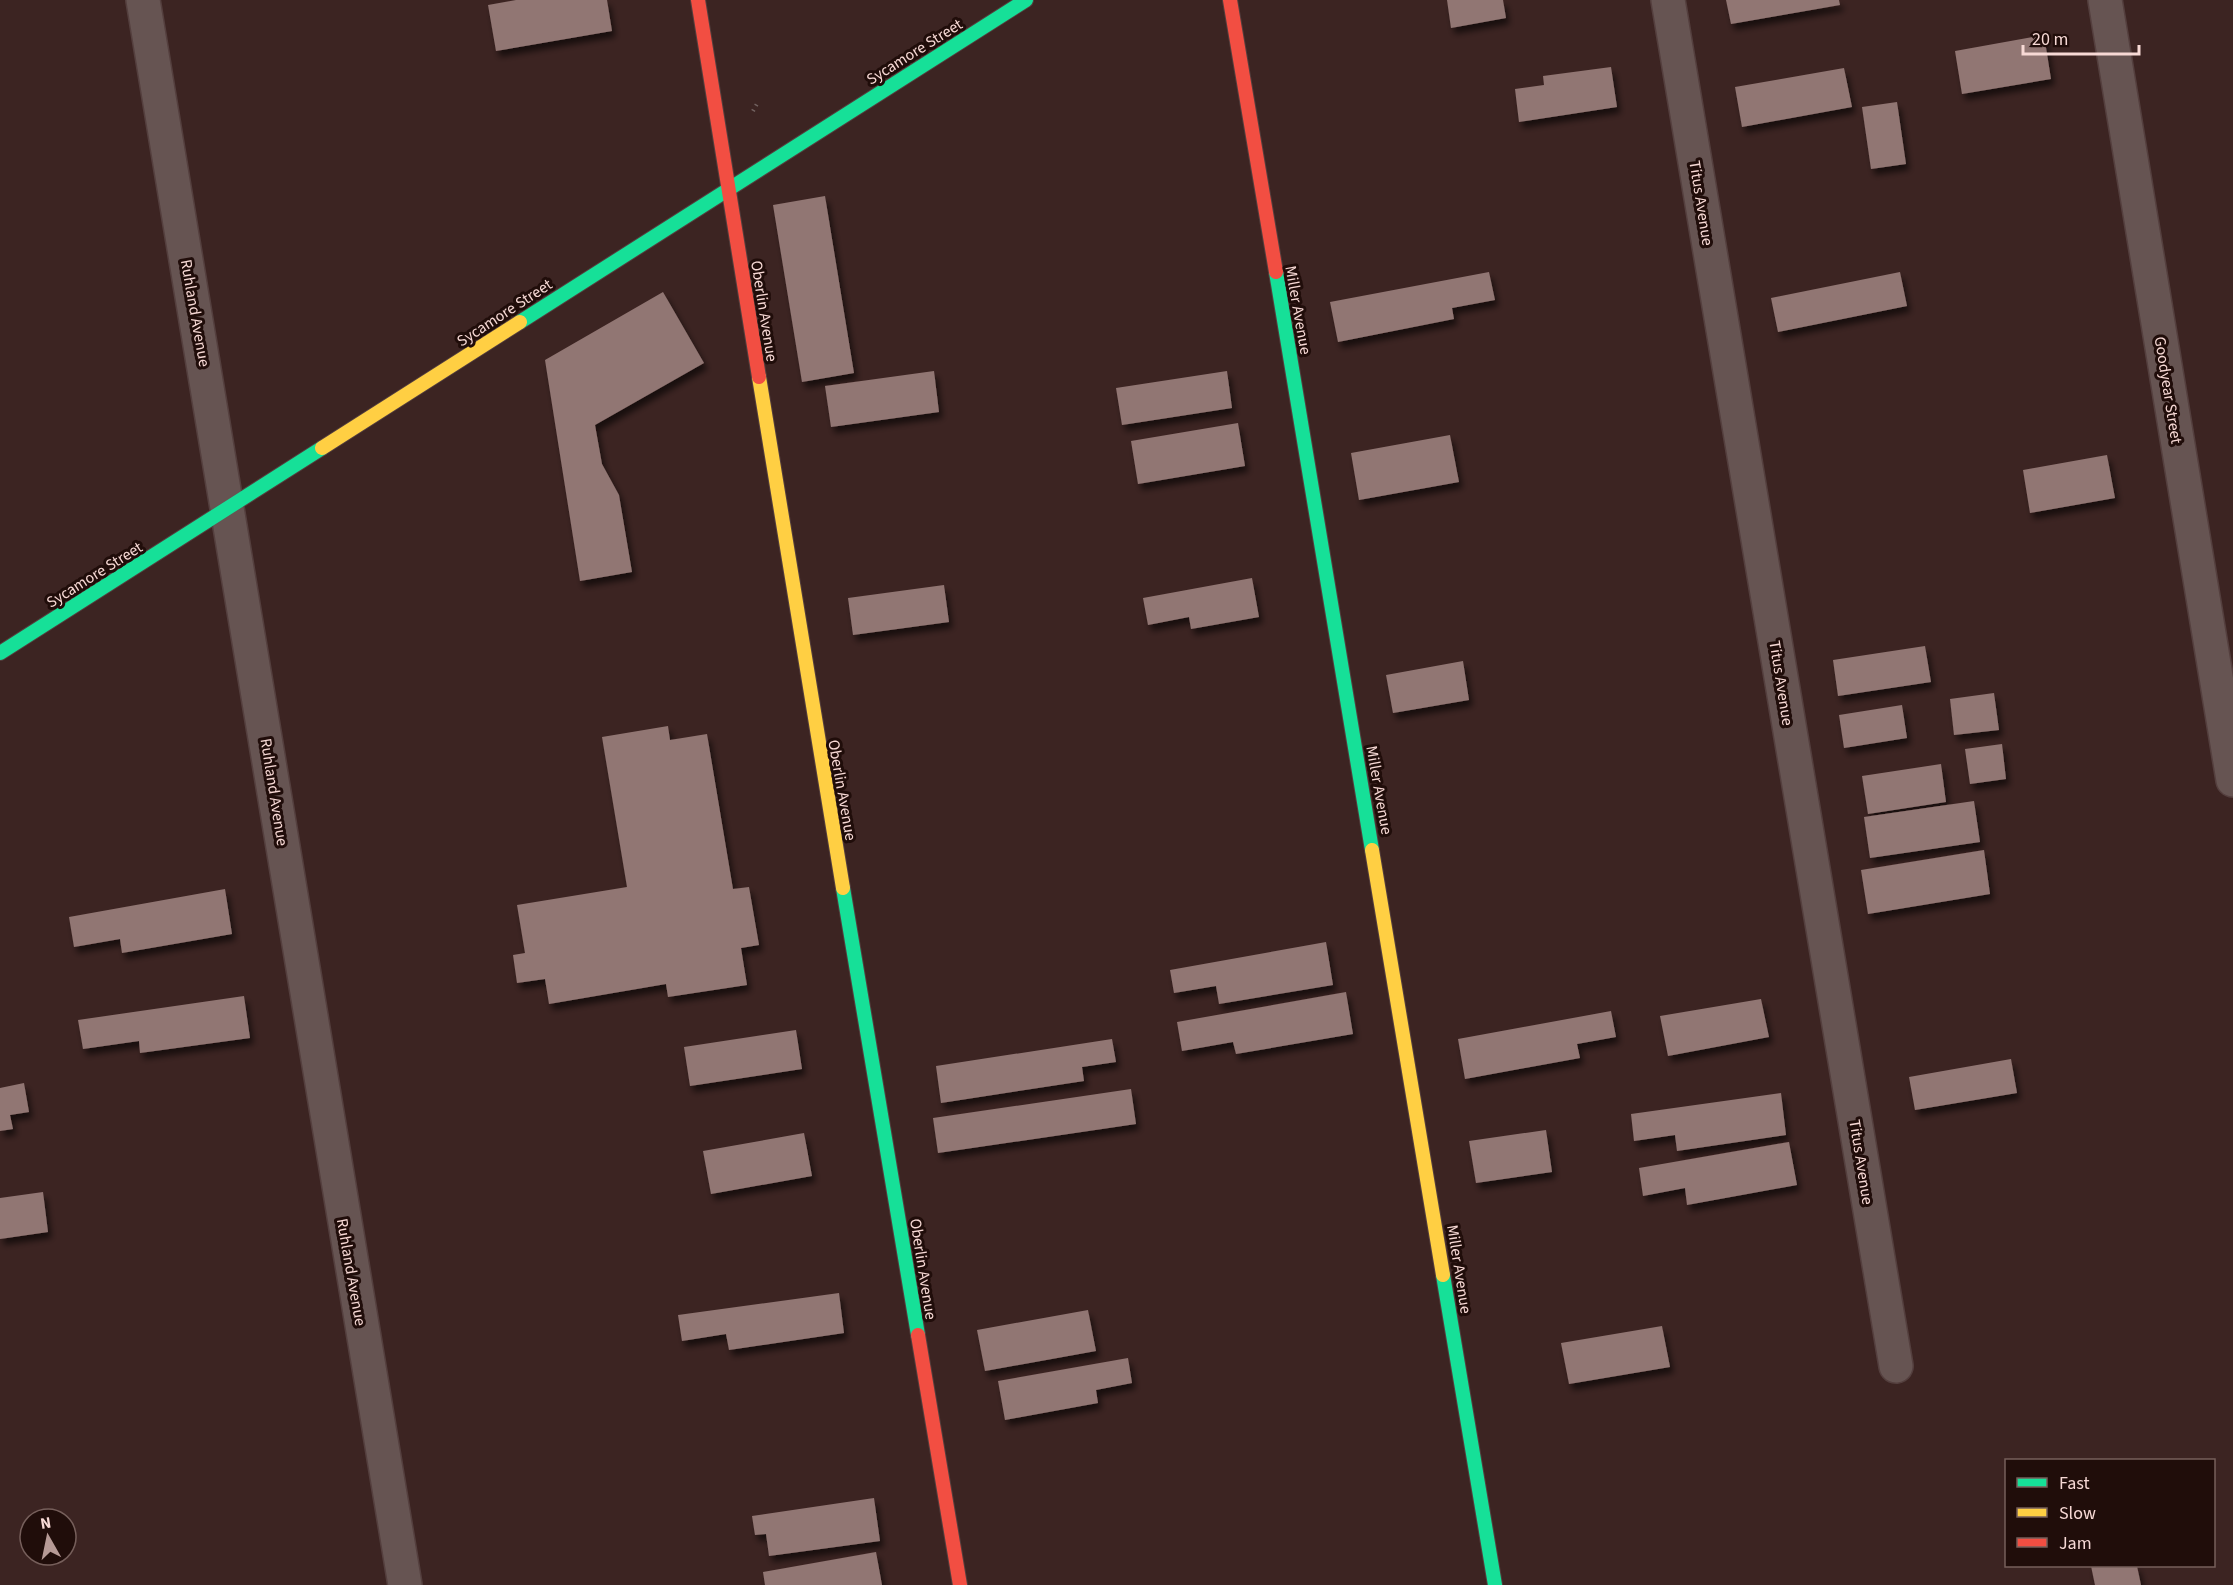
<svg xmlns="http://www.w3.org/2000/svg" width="2233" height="1585" font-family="'Source Sans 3',sans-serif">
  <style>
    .building { fill: #917673; filter: url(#shadow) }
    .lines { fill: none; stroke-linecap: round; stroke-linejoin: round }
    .street-casing { stroke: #543f3e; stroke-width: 36 }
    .fast-casing { stroke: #543f3e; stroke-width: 16 }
    .slow-casing { stroke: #543f3e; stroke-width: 16 }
    .jam-casing { stroke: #543f3e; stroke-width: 16 }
    .path { stroke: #726260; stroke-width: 4; stroke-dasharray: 1.5 4.5; stroke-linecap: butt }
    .street { stroke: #665452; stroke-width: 33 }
    .fast { stroke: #16e098; stroke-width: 14 }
    .slow { stroke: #ffcf43; stroke-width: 14 }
    .jam { stroke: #f24e42; stroke-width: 14 }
    .labels { text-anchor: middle; stroke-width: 6; stroke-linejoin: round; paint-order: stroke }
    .street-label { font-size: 16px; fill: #f7d9d5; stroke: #200d0a }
  </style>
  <defs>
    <filter id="shadow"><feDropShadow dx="3.5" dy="6" stdDeviation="3" flood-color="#0009"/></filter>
  </defs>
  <rect width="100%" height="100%" fill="#3c2422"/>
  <g class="building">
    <polygon points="516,0 607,0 612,31 496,51 488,5"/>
    <polygon points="1447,0 1503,0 1506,18 1451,28"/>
    <polygon points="1726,0 1839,0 1840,5 1731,24"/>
    <polygon points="2044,35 2051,79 1962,94 1955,51"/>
    <polygon points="1611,67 1617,107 1519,122 1515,89 1544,85 1543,76"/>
    <polygon points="1844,68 1852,107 1742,127 1735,87"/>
    <polygon points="1897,102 1906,164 1871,169 1862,107"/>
    <polygon points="825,196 854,373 802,382 773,205"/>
    <polygon points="1489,272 1495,300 1452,308 1454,319 1338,342 1330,302"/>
    <polygon points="1900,272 1907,306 1778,332 1771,298"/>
    <polygon points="663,292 704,363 595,425 602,464 619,495 632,572 580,581 545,360"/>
    <polygon points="934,371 939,412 831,427 825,386"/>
    <polygon points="1227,371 1232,408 1122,425 1116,388"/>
    <polygon points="1238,423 1245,466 1138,484 1131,441"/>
    <polygon points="1450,435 1459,482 1359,500 1351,453"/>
    <polygon points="2107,455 2115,498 2030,513 2023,470"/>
    <polygon points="1252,578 1259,617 1191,629 1189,617 1148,625 1143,598"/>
    <polygon points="944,585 949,622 853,635 848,598"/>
    <polygon points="1925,646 1931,682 1838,696 1833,660"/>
    <polygon points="1463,661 1469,700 1393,713 1386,675"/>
    <polygon points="1994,693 1999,730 1954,735 1950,699"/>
    <polygon points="1902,705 1907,738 1844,748 1839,715"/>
    <polygon points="668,726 670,740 707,734 733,889 749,887 759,945 741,948 747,985 668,997 666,984 549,1004 545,979 517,983 513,955 525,953 517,905 627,887 602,737"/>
    <polygon points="2002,744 2006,779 1970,784 1965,749"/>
    <polygon points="1941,764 1946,802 1868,814 1862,776"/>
    <polygon points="1974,801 1980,842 1870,858 1864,817"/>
    <polygon points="1984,850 1990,894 1868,914 1861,870"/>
    <polygon points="225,889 232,934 122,953 120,939 74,947 69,917"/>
    <polygon points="1326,942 1333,985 1219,1004 1216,986 1174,993 1170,970"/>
    <polygon points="1346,992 1353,1034 1236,1054 1233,1042 1182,1051 1177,1022"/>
    <polygon points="244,996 250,1038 140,1053 139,1041 83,1049 78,1020"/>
    <polygon points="1761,999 1769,1037 1668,1056 1660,1016"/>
    <polygon points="1611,1011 1616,1037 1577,1044 1580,1058 1465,1079 1458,1039"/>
    <polygon points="796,1030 802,1069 690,1086 684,1047"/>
    <polygon points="1112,1039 1116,1062 1082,1067 1084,1081 941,1103 936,1066"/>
    <polygon points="2011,1059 2017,1093 1915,1110 1909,1077"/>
    <polygon points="24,1083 29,1112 10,1115 13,1129 0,1131 0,1088"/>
    <polygon points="1131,1089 1136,1124 938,1153 933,1118"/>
    <polygon points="1781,1093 1786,1135 1677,1151 1675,1135 1634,1141 1631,1114"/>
    <polygon points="1546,1130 1552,1172 1476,1183 1469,1141"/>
    <polygon points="804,1133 812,1176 711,1194 703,1151"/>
    <polygon points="1789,1142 1797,1185 1687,1205 1685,1188 1643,1196 1639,1168"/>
    <polygon points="43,1192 48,1232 0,1239 0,1198"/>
    <polygon points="839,1293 844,1333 729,1350 726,1334 682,1341 678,1315"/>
    <polygon points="1088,1310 1096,1351 985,1371 977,1330"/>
    <polygon points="1662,1326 1670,1367 1569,1384 1561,1343"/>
    <polygon points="1128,1358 1132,1383 1096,1390 1098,1403 1005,1420 998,1381"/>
    <polygon points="874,1498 880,1541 769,1556 766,1534 755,1535 752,1516"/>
    <polygon points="876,1552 882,1585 765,1585 763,1572"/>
    <polygon points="2091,1566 2137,1566 2141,1585 2095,1585"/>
  </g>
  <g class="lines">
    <defs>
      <g id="street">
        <path d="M143,0C233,528 315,1057 405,1585"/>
        <polyline points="1668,0 1896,1366"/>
        <polyline points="2105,0 2233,780"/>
      </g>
      <g id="fast">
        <polyline points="1276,272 1372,850"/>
        <polyline points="520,322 1026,0"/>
        <polyline points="0,653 322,448"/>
        <polyline points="843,888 918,1335"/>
        <polyline points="1443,1275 1495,1585"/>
      </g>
      <g id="slow">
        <polyline points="759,377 843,888"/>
        <polyline points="322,448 520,322"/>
        <polyline points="1372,850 1443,1275"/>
      </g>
      <g id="jam">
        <polyline points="698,0 759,377"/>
        <polyline points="1230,0 1276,272"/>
        <polyline points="918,1335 960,1585"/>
      </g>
    </defs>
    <use href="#street" class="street-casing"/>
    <use href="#fast" class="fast-casing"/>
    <use href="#slow" class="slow-casing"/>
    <use href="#jam" class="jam-casing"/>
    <polyline class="path" points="753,111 758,102"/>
    <use href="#street" class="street"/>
    <use href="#fast" class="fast"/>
    <use href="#slow" class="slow"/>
    <use href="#jam" class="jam"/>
  </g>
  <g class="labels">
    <g class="street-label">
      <text transform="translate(914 51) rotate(-32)" y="6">Sycamore Street</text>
      <text transform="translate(1702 203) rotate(81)" y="6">Titus Avenue</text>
      <text transform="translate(1299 310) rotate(80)" y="6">Miller Avenue</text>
      <text transform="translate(765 311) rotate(81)" y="6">Oberlin Avenue</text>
      <text transform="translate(504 312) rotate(-33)" y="6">Sycamore Street</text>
      <text transform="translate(196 313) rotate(80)" y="6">Ruhland Avenue</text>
      <text transform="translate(2169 390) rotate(81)" y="6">Goodyear Street</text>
      <text transform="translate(94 574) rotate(-32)" y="6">Sycamore Street</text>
      <text transform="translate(1782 683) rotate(81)" y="6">Titus Avenue</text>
      <text transform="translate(843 790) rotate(80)" y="6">Oberlin Avenue</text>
      <text transform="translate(1380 790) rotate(80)" y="6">Miller Avenue</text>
      <text transform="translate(275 792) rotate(81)" y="6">Ruhland Avenue</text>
      <text transform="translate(1862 1162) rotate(81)" y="6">Titus Avenue</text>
      <text transform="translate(924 1269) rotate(81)" y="6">Oberlin Avenue</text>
      <text transform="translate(1460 1269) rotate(81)" y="6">Miller Avenue</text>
      <text transform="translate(352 1272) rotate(80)" y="6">Ruhland Avenue</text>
    </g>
  </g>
  <rect x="2005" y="1459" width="210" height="108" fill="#200d0a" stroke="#765f5b" stroke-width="1.5"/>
  <rect x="2017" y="1478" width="30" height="9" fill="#16e098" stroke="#765f5b" stroke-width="1.5"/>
  <text x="2059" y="1489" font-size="18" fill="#f7d9d5">Fast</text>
  <rect x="2017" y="1508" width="30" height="9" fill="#ffcf43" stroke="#765f5b" stroke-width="1.5"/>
  <text x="2059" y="1519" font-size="18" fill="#f7d9d5">Slow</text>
  <rect x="2017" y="1538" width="30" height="9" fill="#f24e42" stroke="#765f5b" stroke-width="1.5"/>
  <text x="2059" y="1549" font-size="18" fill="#f7d9d5">Jam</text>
  <g transform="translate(48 1537) rotate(351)"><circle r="28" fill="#200d0a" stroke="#765f5b" stroke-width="1.5"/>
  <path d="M0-4.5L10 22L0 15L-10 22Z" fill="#b69a96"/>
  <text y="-9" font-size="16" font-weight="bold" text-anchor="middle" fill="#f7d9d5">N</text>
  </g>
  <path d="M2023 45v9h116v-9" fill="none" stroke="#f7d9d5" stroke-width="3"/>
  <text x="2032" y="45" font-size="18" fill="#f7d9d5" stroke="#200d0a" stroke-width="4.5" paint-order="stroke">20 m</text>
</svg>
